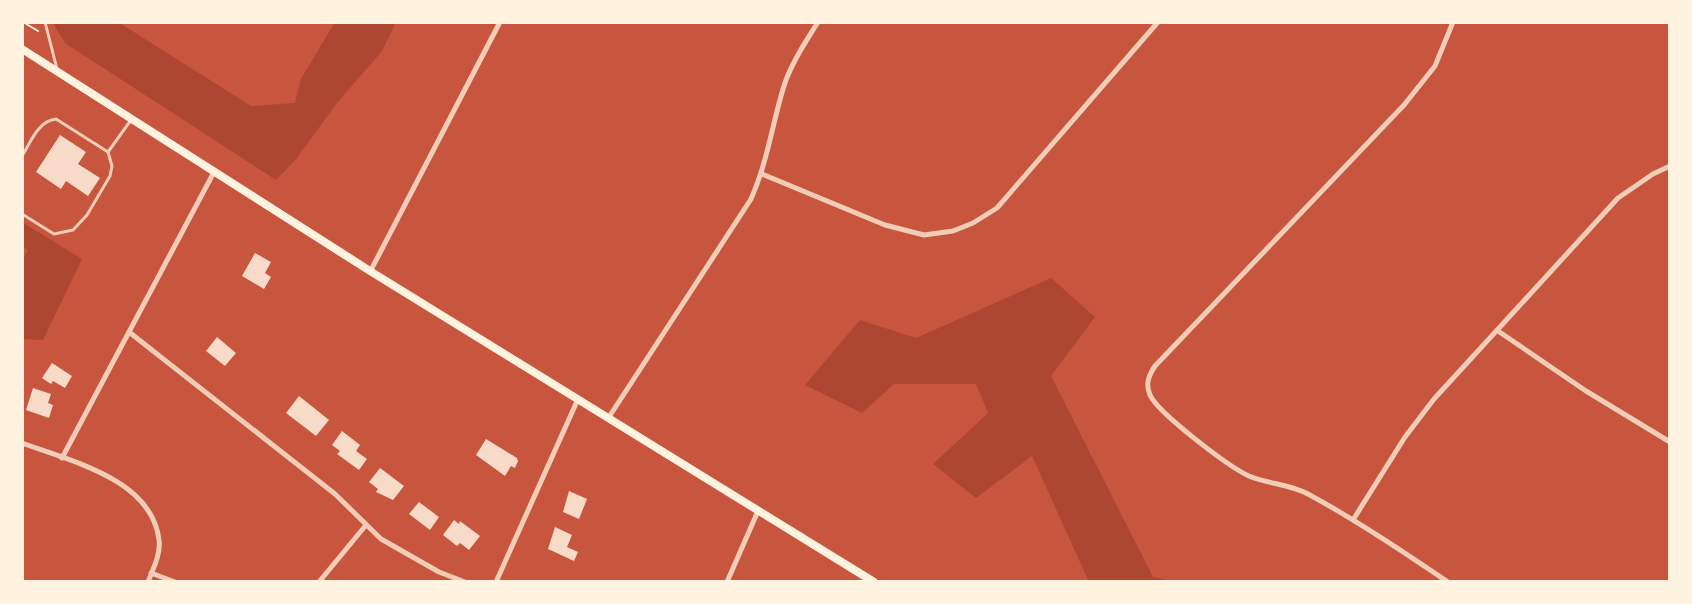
<svg xmlns="http://www.w3.org/2000/svg" width="1692" height="604" font-family="'Varela Round',sans-serif">
  <style>
    .green { fill: #ae4732 }
    .building { fill: #f7dbc8 }
    .lines { fill: none; stroke-linecap: round; stroke-linejoin: round }
    .path { stroke: #fff3e0; stroke-width: 2 }
    .service { stroke: #f1ccb7; stroke-width: 3 }
    .minor { stroke: #f1ccb7; stroke-width: 5 }
    .primary { stroke: #fff3e0; stroke-width: 8 }
  </style>
  <rect width="100%" height="100%" fill="#c8553d"/>
  <g class="green">
    <polygon points="52,22 118,22 251,106 295,103 301,79 335,22 396,22 382,51 337,103 296,159 276,180 65,43"/>
    <polygon points="22,222 82,259 43,340 22,339 22,262 28,250 22,246"/>
    <polygon points="1051,278 1095,317 1051,376 1153,577 1175,582 1089,582 1032,456 976,498 933,464 988,413 976,384 894,384 862,413 805,385 860,320 916,338"/>
  </g>
  <g class="building">
    <polygon points="60,135 86,152 78,164 100,178 88,196 66,181 61,189 36,172"/>
    <polygon points="255,253 271,262 265,273 271,277 264,289 242,276"/>
    <polygon points="217,337 236,353 225,366 206,351"/>
    <polygon points="52,363 72,376 65,388 53,381 51,384 42,378"/>
    <polygon points="33,388 51,394 48,403 53,405 49,418 26,410"/>
    <polygon points="299,396 329,420 316,436 286,413"/>
    <polygon points="342,431 360,445 356,451 367,459 359,470 337,454 340,451 332,445"/>
    <polygon points="486,439 517,458 518,461 515,468 511,466 505,476 476,455"/>
    <polygon points="380,468 404,486 393,500 376,492 378,489 369,482"/>
    <polygon points="569,491 587,499 579,519 563,512"/>
    <polygon points="419,502 439,517 430,530 409,514"/>
    <polygon points="454,520 459,524 460,521 480,536 469,550 460,543 457,546 443,535"/>
    <polygon points="555,527 572,535 567,547 578,552 574,561 548,549"/>
  </g>
  <g class="lines">
    <polyline class="path" points="23,22 38,31"/>
    <g class="service">
      <polyline points="45,22 57,69"/>
      <polyline points="108,152 131,120"/>
      <path d="M22,156C31,142 38,121 56,119L108,152L112,166L110,176L87,215L73,230L54,234L22,214"/>
    </g>
    <g class="minor">
      <polyline points="762,174 885,225 924,235 953,231 973,223 997,208 1158,22"/>
      <polyline points="371,270 500,22"/>
      <polyline points="1498,331 1586,391 1670,442"/>
      <polyline points="129,332 335,494 381,539 439,572 465,582"/>
      <path d="M609,417L751,199C767,163 772,126 783,89C790,65 805,43 818,22"/>
      <path d="M22,443C70,461 152,479 159,540C161,554 153,569 148,582"/>
      <polyline points="62,458 214,172"/>
      <polyline points="1353,520 1405,437 1434,399 1618,198 1653,174 1670,166"/>
      <polyline points="151,573 175,582"/>
      <polyline points="319,582 366,525"/>
      <polyline points="496,582 578,399"/>
      <polyline points="727,582 758,511"/>
      <path d="M1448,582C1402,551 1356,520 1308,494C1289,484 1268,484 1249,476C1229,467 1158,413 1150,395C1145,384 1149,375 1155,366L1404,105L1435,66L1453,22"/>
    </g>
    <polyline class="primary" points="22,49 370,271 874,582"/>
  </g>
  <rect width="1692" height="604" fill="none" stroke="#fff3e0" stroke-width="48"/>
</svg>
